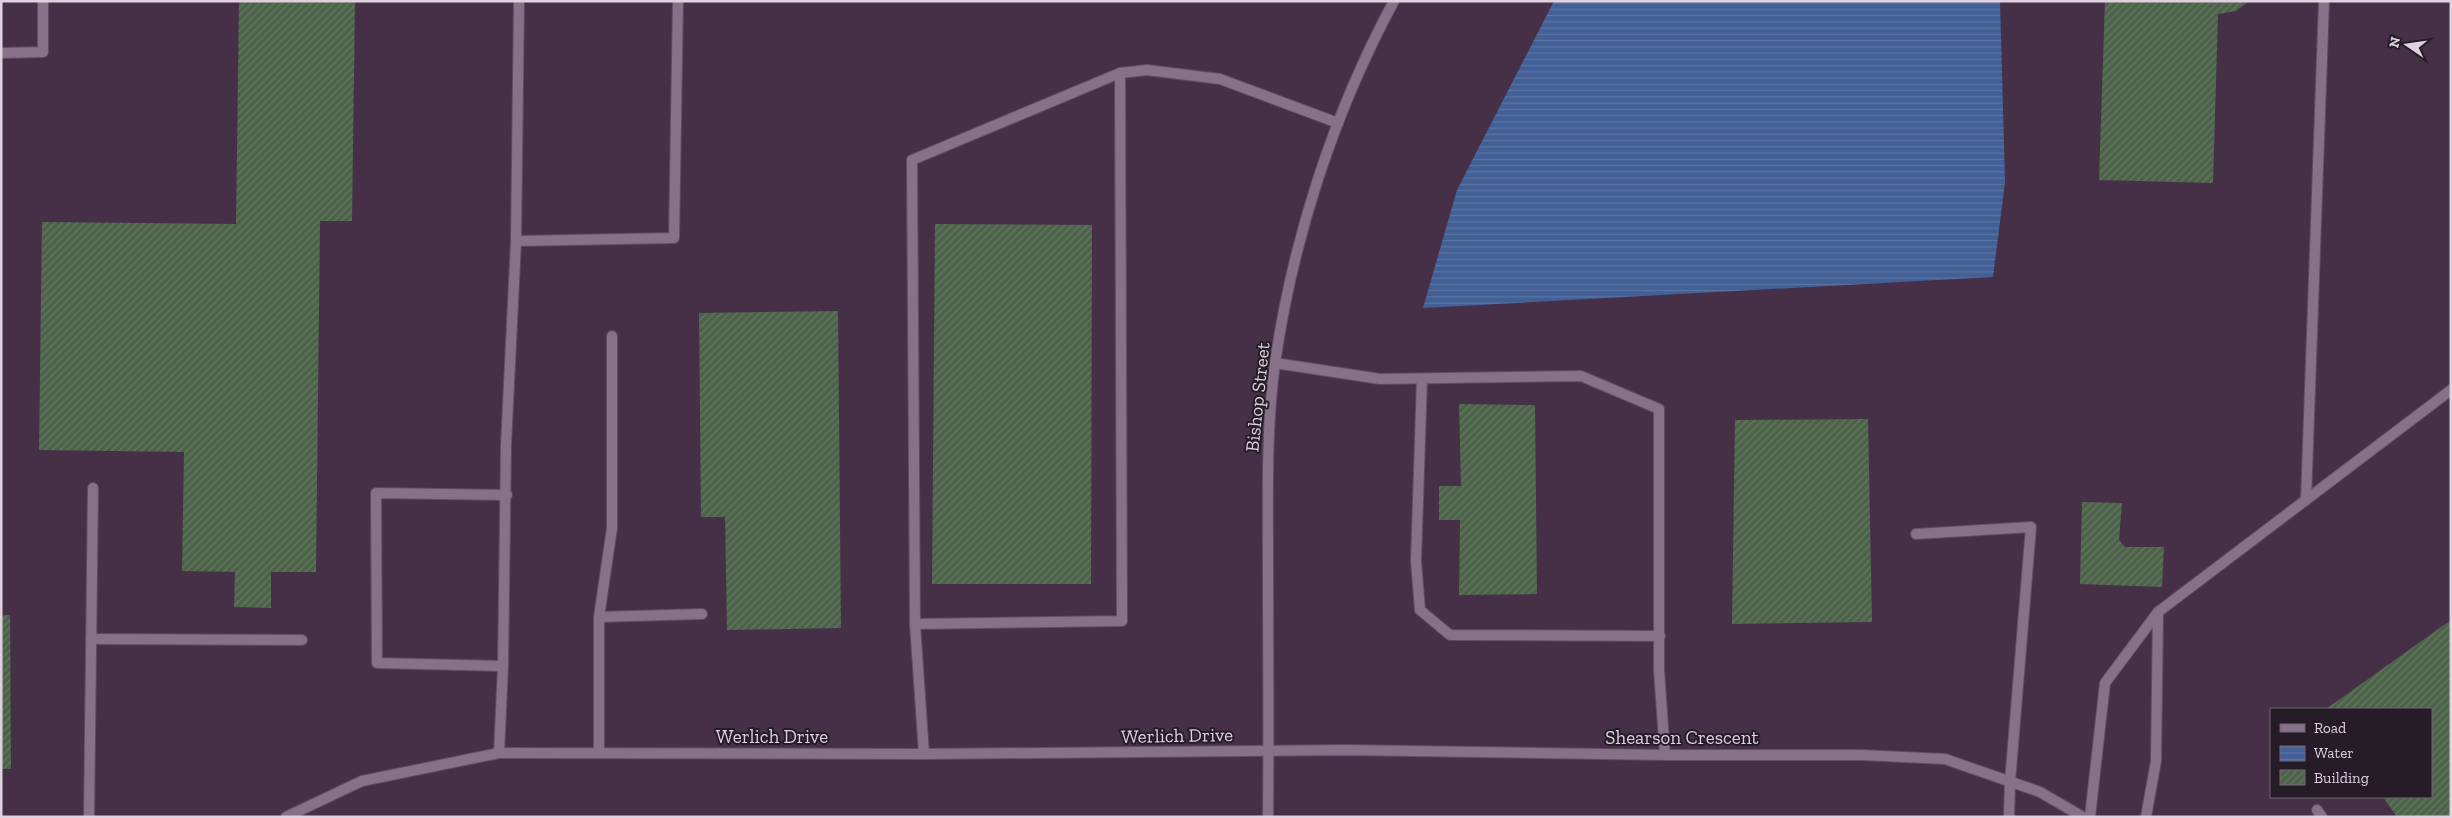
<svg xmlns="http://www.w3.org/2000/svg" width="2452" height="818" font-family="'Zilla Slab',serif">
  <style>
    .water { fill: url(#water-rules) }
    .building { fill: url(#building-hatch) }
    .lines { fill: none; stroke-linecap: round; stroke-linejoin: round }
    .service-casing { stroke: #614d63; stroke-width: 12 }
    .minor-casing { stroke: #614d63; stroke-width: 12 }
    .tertiary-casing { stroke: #614d63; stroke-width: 12 }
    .service { stroke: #867189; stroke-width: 10 }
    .minor { stroke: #867189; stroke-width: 10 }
    .tertiary { stroke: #867189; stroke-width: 10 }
    .labels { text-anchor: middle; stroke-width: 4; stroke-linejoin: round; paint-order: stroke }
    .street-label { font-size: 19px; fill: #dfd1e0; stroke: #261c27 }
  </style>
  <defs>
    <pattern id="water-rules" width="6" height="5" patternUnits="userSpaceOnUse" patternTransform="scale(1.25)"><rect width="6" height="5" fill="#425f96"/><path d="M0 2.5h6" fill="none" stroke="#5d75a4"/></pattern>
    <pattern id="building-hatch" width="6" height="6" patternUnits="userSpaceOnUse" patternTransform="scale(1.25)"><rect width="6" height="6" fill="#4c6349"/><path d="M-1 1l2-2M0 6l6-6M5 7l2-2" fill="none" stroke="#657863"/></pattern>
  </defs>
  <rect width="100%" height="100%" fill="#453048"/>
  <polygon class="water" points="1554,1 2000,1 2005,182 1993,277 1423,308 1457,190"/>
  <g class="building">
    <polygon points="239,1 355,1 352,221 320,221 316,572 271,572 271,608 234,607 235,572 182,571 184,452 39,450 42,222 236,224"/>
    <polygon points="2105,1 2249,1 2236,11 2218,14 2213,183 2099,180"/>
    <polygon points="935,224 1092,225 1091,584 932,584"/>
    <polygon points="838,311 841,628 727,630 725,517 701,517 699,313"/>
    <polygon points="1459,404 1535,405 1537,594 1459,595 1460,520 1439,520 1439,486 1461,486"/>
    <polygon points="1868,419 1872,622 1732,624 1735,420"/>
    <polygon points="2082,502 2122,503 2119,540 2125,547 2164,547 2162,587 2080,584"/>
    <polygon points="1,615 10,615 11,769 1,769"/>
    <polygon points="2451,620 2451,817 2397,817 2383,797 2431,797 2431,709 2326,709"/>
  </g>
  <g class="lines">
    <defs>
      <g id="service">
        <polyline points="1,53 43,52 43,1"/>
        <polyline points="516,241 674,238 678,1"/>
        <polyline points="1275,363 1380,379 1581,376 1659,409 1659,670 1665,755"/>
        <polyline points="1422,379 1416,561 1420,610 1450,635 1660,636"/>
        <polyline points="2306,500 2324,1"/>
        <polyline points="1916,534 2031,527 2010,782 2009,817"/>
        <polyline points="599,617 612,528 612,336"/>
        <polyline points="915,624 1122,621 1120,73"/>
        <polyline points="91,639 302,640"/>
        <polyline points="503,666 377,663 376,493 507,495"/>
        <polyline points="499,753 503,666 506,445 516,241 519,1"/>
        <polyline points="599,753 599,617 702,614"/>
        <polyline points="924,754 915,624 912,160 1120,73 1147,70 1220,79 1338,123"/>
        <polyline points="2317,810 2322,817"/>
        <polyline points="89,817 93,488"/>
        <polyline points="2090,817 2105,683 2158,612 2451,390"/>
        <polyline points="2146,817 2156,761 2158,612"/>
      </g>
      <polyline id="minor" points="286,817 362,781 499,753 924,754 1346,750 1665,755 1861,755 1945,759 2040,792 2083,817"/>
      <path id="tertiary" d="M1268,817C1269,733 1268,649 1268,564C1268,497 1266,429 1275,363C1293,238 1334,112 1394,1"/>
    </defs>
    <use href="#service" class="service-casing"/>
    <use href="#minor" class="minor-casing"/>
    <use href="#tertiary" class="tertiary-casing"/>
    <use href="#service" class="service"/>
    <use href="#minor" class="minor"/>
    <use href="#tertiary" class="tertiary"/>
  </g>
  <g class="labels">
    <g class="street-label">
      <text transform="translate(1257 397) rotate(-84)" y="7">Bishop Street</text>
      <text transform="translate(1177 735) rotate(-1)" y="7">Werlich Drive</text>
      <text x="772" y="743">Werlich Drive</text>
      <text x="1682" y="744">Shearson Crescent</text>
    </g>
  </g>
  <rect width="2452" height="818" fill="none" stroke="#dfd1e0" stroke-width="5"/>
  <rect x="2270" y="708" width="162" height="90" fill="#261c27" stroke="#706471"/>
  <rect x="2280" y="724" width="25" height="8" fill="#867189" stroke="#706471"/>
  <text x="2314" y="733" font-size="15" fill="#dfd1e0">Road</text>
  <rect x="2280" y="746" width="25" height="15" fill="url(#water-rules)" stroke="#706471"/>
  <text x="2314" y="758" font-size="15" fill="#dfd1e0">Water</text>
  <rect x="2280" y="770" width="25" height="15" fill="url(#building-hatch)" stroke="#706471"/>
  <text x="2314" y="783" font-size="15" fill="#dfd1e0">Building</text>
  <g transform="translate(2407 45) rotate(283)" stroke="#261c27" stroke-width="4" paint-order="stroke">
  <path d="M0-4L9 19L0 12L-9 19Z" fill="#dfd1e0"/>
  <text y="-8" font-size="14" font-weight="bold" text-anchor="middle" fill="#dfd1e0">N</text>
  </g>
</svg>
